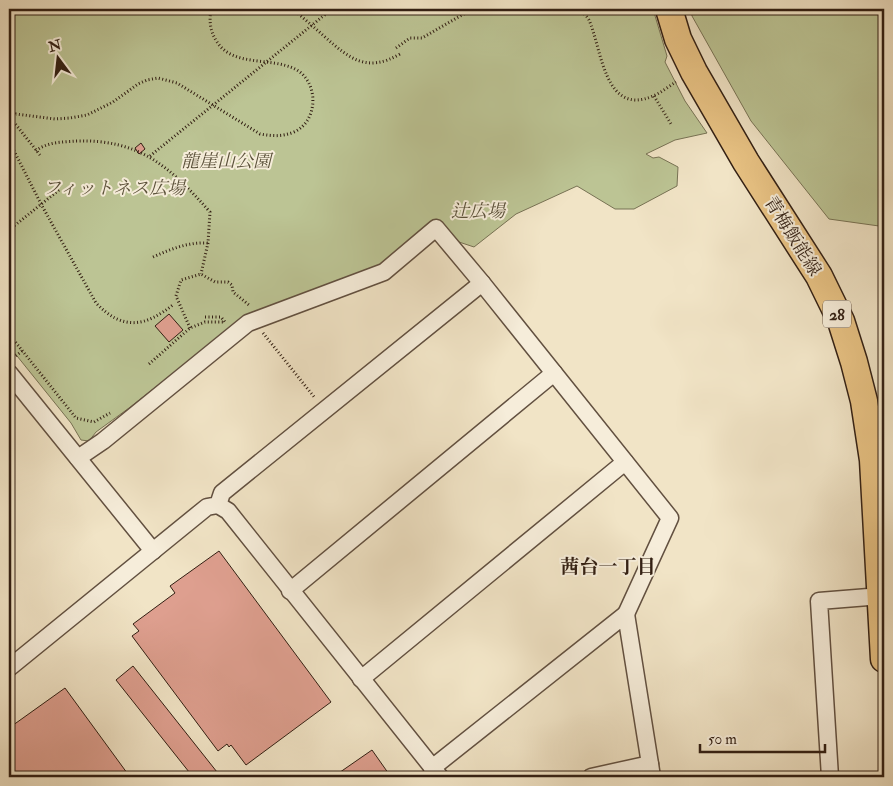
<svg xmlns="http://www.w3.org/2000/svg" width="893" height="786" font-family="'IM FELL Double Pica','Noto Serif JP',serif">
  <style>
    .green { fill: #bcc494; stroke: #777254 }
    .building { fill: #de9f8f; stroke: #321f13 }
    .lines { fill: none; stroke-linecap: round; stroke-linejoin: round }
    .minor-casing { stroke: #625040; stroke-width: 19 }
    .primary-casing { stroke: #321f13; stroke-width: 29 }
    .path { stroke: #321f13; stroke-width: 3; stroke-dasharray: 1 2.5; stroke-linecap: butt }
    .minor { stroke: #f6edda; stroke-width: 16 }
    .primary { stroke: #e8c283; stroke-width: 26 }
    .labels { text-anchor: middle; stroke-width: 4; stroke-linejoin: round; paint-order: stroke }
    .shield { fill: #f6edda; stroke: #6d5d4f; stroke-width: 1 }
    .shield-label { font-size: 16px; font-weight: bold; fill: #321f13 }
    .park-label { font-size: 18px; font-style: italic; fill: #5b513a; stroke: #f6edda }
    .street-label { font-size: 18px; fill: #321f13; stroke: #f6edda }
    .neighbourhood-label { font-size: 19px; font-weight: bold; fill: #321f13; stroke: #f6edda }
  </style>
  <rect width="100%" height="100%" fill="#f1e4c6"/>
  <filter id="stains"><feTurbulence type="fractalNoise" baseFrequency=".004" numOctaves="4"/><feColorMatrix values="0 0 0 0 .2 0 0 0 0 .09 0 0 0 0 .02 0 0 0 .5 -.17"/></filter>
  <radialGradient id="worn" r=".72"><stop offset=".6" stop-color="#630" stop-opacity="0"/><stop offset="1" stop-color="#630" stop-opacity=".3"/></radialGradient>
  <g class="green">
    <polygon points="9,9 653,9 667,56 665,62 685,101 707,133 675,140 646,154 653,158 659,157 678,167 677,186 634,209 615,209 577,186 516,214 474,247 456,241 437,220 375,268 218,338 129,408 96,432 89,441 81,440 71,423 9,346"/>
    <polygon points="691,9 884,9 884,223 879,226 829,219 751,121 692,16"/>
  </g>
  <g class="building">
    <polygon points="141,143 145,149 139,154 135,148"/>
    <polygon points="169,314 183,330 169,342 155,326"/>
    <polygon points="219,551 331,702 246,765 231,745 229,747 227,744 218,751 132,636 139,631 133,624 175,593 170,586"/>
    <polygon points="133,666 217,772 211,777 193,777 116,680"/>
    <polygon points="65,688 130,777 9,777 9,728"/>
    <polygon points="372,750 391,777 333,777"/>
    <polygon points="817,772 818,777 793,777 793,773"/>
  </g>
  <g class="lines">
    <defs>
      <g id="minor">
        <polyline points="9,373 153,551"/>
        <polyline points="78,458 103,441 248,323 384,272 436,228 482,283 670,518 626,614"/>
        <polyline points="218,505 228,511 440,777"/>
        <polyline points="290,591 554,373"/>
        <polyline points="9,668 207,507 218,505 222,493 482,283"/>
        <polyline points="361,679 625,462"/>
        <polyline points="432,768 626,614 650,764"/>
        <polyline points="591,777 650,764 652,777"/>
        <polyline points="830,777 819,601 881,596"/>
      </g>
      <polyline id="primary" points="669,9 678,39 694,72 746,162 819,276 841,321 854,362 864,401 873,460 884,659"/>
    </defs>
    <use href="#minor" class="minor-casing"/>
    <use href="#primary" class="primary-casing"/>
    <g class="path">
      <path d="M293,9C303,18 314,27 325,37C350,59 367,73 400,54"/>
      <path d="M579,9C582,12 587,16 589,20C602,49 604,117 653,96C661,93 669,86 676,82"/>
      <polyline points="396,48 410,38 422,38 467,12 479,9"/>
      <polyline points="654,96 671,124"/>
      <polyline points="9,116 40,155"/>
      <path d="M9,117L16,114L55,119L70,118L87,115L113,102L138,84L147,80L158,78L177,83L260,134C272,136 282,137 294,132C319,121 319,81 295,69C271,57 233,67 217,42C210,31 209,21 211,9"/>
      <path d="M9,141L41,204L96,303C123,331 145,327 174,304"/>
      <path d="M36,151C46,142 63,142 76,141C140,139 170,167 210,212L208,243L201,274"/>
      <polyline points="150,156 327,13"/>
      <polyline points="9,230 59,190"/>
      <path d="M153,257C171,249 188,242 208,243"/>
      <polyline points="205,317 221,317 225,322"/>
      <polyline points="190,328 176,296 181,280 201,274 215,282 228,282 232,285 233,292 249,305"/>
      <polyline points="263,333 315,398"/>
      <polyline points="9,334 76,418 94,422 110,413"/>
      <polyline points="13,358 22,351"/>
      <polyline points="149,364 190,328 205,322 223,322"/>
    </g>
    <use href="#minor" class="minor"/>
    <use href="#primary" class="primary"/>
  </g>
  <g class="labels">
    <rect class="shield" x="823" y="300.5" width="28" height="27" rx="4"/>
    <g class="shield-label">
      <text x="837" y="320">28</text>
    </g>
    <g class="park-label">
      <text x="226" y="167">龍崖山公園</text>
      <text x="114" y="194">フィットネス広場</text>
      <text x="478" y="217">辻広場</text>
    </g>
    <g class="street-label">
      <text transform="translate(793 236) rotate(58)" y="6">青梅飯能線</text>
    </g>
    <g class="neighbourhood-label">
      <text x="608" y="573">茜台一丁目</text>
    </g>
  </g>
  <rect width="893" height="786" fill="none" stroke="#f1e4c6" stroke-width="30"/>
  <rect x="10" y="10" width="873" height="766" fill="none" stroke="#321f13" stroke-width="2.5"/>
  <rect x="15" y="15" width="863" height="756" fill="none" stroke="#321f13"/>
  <g transform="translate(58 58) rotate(345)" stroke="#f6edda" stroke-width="4" paint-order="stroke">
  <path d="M0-4L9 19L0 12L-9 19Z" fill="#321f13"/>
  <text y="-8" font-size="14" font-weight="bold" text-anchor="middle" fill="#321f13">N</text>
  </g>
  <path d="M700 744v8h125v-8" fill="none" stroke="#321f13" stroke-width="2.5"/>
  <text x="708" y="744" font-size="15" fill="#321f13" stroke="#f6edda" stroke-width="4" paint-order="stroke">50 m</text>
  <rect width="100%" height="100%" filter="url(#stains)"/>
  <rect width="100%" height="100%" fill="url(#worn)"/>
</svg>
